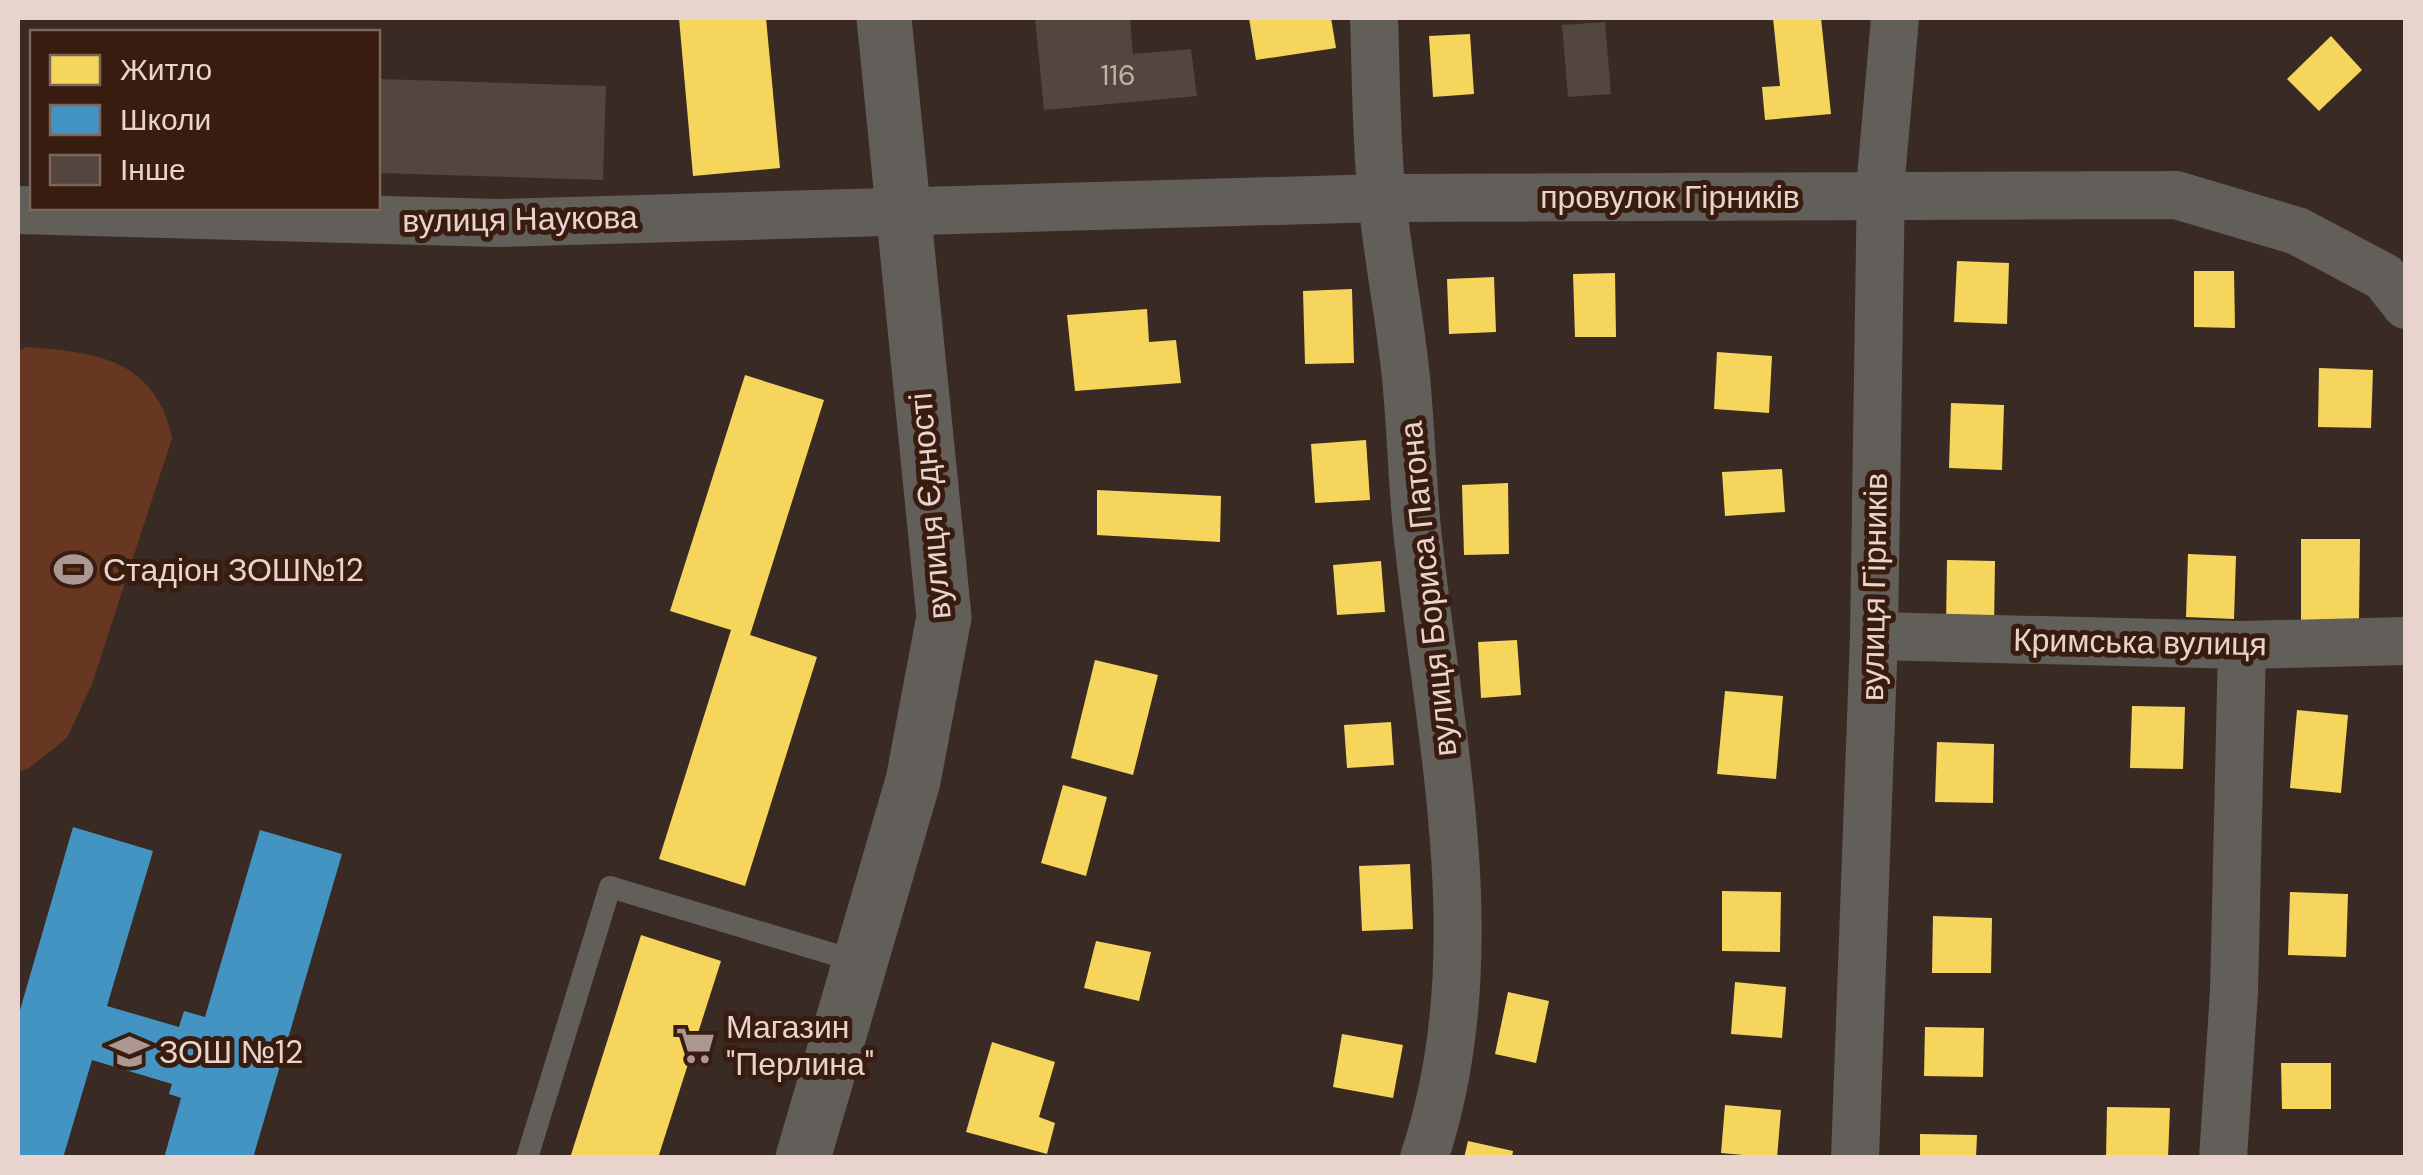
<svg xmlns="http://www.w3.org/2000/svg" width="2423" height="1175" font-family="'DM Sans',sans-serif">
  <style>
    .green { fill: #683722 }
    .homes { fill: #f6d55c }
    .schools { fill: #4393c3 }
    .building { fill: #53463e }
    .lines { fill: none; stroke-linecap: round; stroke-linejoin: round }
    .service { stroke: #625e59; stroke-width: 22 }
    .minor { stroke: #625e59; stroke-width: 48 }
    .tertiary { stroke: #625e59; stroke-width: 55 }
    .labels { text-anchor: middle; stroke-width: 10; stroke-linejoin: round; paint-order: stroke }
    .number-label { font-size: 28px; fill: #c3b0a8 }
    .street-label { font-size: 32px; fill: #e8d4cc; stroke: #391c10 }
    .poi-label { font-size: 32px; fill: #e8d4cc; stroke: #391c10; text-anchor: start }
  </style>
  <rect width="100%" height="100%" fill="#3a2a24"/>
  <path class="green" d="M26,347C96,352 155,359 172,438L92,684L67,738L29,768L18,772V351Z"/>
  <g class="homes">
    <polygon points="679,18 766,18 780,168 693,176"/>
    <polygon points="1249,18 1331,18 1336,48 1256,60"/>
    <polygon points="1773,18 1821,18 1831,114 1765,120 1762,87 1780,86"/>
    <polygon points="1470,34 1474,94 1433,97 1429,36"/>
    <polygon points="2331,36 2362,70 2319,111 2287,79"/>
    <polygon points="1957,261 2009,263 2007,324 1954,322"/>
    <polygon points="2194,271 2234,271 2235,328 2194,327"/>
    <polygon points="1615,273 1616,337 1575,337 1573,274"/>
    <polygon points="1494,277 1496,332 1449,334 1447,279"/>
    <polygon points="1352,289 1354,363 1305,364 1303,291"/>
    <polygon points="1147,309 1149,342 1176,340 1181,383 1075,391 1067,315"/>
    <polygon points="1717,352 1772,356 1769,413 1714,409"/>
    <polygon points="2319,368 2373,370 2371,428 2318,427"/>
    <polygon points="745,375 824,400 750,635 817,657 745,886 659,859 731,630 670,611"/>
    <polygon points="1951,403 2004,405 2002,470 1949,468"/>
    <polygon points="1366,440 1370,500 1315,503 1311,444"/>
    <polygon points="1782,469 1785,512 1725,516 1722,472"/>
    <polygon points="1508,483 1509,554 1464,555 1462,485"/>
    <polygon points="1097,490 1221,496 1220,542 1097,535"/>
    <polygon points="2301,539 2360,539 2359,620 2301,620"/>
    <polygon points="2188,554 2236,556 2234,619 2186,617"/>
    <polygon points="1947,560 1995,561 1994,628 1946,627"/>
    <polygon points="1381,561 1385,612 1337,615 1333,565"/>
    <polygon points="1517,640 1521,695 1481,698 1478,642"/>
    <polygon points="1095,660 1158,675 1133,775 1071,758"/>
    <polygon points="1725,691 1783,696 1776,779 1717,774"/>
    <polygon points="2132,706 2185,707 2183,769 2130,768"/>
    <polygon points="2297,710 2348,715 2341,793 2290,788"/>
    <polygon points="1391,722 1394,765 1347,768 1344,725"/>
    <polygon points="1937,742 1994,744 1993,803 1935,802"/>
    <polygon points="1063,785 1107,797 1086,876 1041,863"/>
    <polygon points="1410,864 1413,929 1362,931 1359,866"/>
    <polygon points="1722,891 1781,892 1780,952 1722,951"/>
    <polygon points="2290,892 2348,894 2346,957 2288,955"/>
    <polygon points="1933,916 1992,918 1991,973 1932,973"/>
    <polygon points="641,935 721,961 658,1158 570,1158"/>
    <polygon points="1096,941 1151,952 1139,1001 1084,988"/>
    <polygon points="1735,982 1786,987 1782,1038 1731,1034"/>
    <polygon points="1508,992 1549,1001 1536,1063 1495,1054"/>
    <polygon points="1925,1027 1984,1028 1983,1077 1924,1076"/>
    <polygon points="1342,1034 1403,1045 1393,1098 1333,1087"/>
    <polygon points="992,1042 1055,1062 1039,1117 1055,1123 1047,1154 966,1132"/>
    <polygon points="2281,1063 2331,1063 2331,1109 2282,1109"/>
    <polygon points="1725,1105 1781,1110 1777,1158 1721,1153"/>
    <polygon points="2107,1107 2170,1108 2168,1158 2106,1158"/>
    <polygon points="1920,1134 1977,1135 1976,1158 1920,1158"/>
    <polygon points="1468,1141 1513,1151 1512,1158 1464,1158"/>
  </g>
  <polygon class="schools" points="73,827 153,851 107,1006 179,1027 184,1011 205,1017 260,830 342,854 253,1158 164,1158 181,1098 169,1094 172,1084 92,1060 63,1158 18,1158 18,1017"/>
  <g class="building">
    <polygon points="1035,18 1130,18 1133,54 1191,49 1197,96 1044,110"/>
    <polygon points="1605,22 1611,94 1568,97 1562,25"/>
    <polygon points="378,79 606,86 603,180 378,173"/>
  </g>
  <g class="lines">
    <polyline class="service" points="527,1158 610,887 859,962"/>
    <g class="minor">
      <path d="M1374,18C1376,78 1376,139 1382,199C1388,259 1400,318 1406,378C1411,428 1412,479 1417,529C1438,736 1493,954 1424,1158"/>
      <polyline points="18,210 498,223 1382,198 2176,195 2297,231 2384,277 2406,305"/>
      <polyline points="1874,636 2242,645 2406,641"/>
      <polyline points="1855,1158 1874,636 1881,178 1895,18"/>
      <polyline points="2223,1158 2234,992 2242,645"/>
    </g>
    <polyline class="tertiary" points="803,1158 913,781 944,617 884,18"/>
  </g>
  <defs>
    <symbol id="stadium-bare" viewBox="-9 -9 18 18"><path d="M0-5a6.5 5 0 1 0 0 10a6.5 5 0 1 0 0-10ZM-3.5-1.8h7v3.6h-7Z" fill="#ab9891" stroke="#391c10" stroke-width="2.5" paint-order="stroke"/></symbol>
    <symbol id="supermarket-bare" viewBox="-9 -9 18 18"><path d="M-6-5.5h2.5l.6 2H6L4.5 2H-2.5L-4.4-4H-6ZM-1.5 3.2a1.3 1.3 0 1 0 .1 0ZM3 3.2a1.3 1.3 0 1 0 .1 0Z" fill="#ab9891" stroke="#391c10" stroke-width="2.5" paint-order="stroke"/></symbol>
    <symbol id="school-bare" viewBox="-9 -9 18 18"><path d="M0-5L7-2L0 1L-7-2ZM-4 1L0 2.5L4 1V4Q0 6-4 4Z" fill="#ab9891" stroke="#391c10" stroke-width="2.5" paint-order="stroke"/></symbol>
  </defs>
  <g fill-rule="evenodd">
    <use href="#stadium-bare" x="46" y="542" width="55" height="55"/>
    <use href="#supermarket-bare" x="668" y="1018" width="55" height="55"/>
    <use href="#school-bare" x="102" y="1024" width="55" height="55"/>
  </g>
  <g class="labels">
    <g class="number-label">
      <text x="1118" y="85">116</text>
    </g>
    <g class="street-label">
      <text x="1670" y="208">провулок Гірників</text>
      <text transform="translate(520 219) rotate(-1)" y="11">вулиця Наукова</text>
      <text transform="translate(930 506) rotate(-95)" y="11">вулиця Єдності</text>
      <text transform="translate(1874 587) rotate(-89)" y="11">вулиця Гірників</text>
      <text transform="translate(1428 589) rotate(-96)" y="11">вулиця Бориса Патона</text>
      <text transform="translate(2140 642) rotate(1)" y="11">Кримська вулиця</text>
    </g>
    <g class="poi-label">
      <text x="103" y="581">Стадіон ЗОШ№12</text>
      <text x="726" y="1038">Магазин<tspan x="726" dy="37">"Перлина"</tspan></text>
      <text x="159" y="1063">ЗОШ №12</text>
    </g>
  </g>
  <rect width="2423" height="1175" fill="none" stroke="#e8d4cc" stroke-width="40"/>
  <rect x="30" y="30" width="350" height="180" fill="#391c10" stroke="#7f665b" stroke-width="2.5"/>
  <rect x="50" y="55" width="50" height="30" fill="#f6d55c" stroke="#7f665b" stroke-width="2.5"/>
  <text x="120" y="80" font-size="30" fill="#e8d4cc">Житло</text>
  <rect x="50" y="105" width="50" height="30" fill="#4393c3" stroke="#7f665b" stroke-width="2.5"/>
  <text x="120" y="130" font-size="30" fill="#e8d4cc">Школи</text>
  <rect x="50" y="155" width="50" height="30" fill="#53463e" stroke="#7f665b" stroke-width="2.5"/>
  <text x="120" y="180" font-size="30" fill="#e8d4cc">Інше</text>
</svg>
